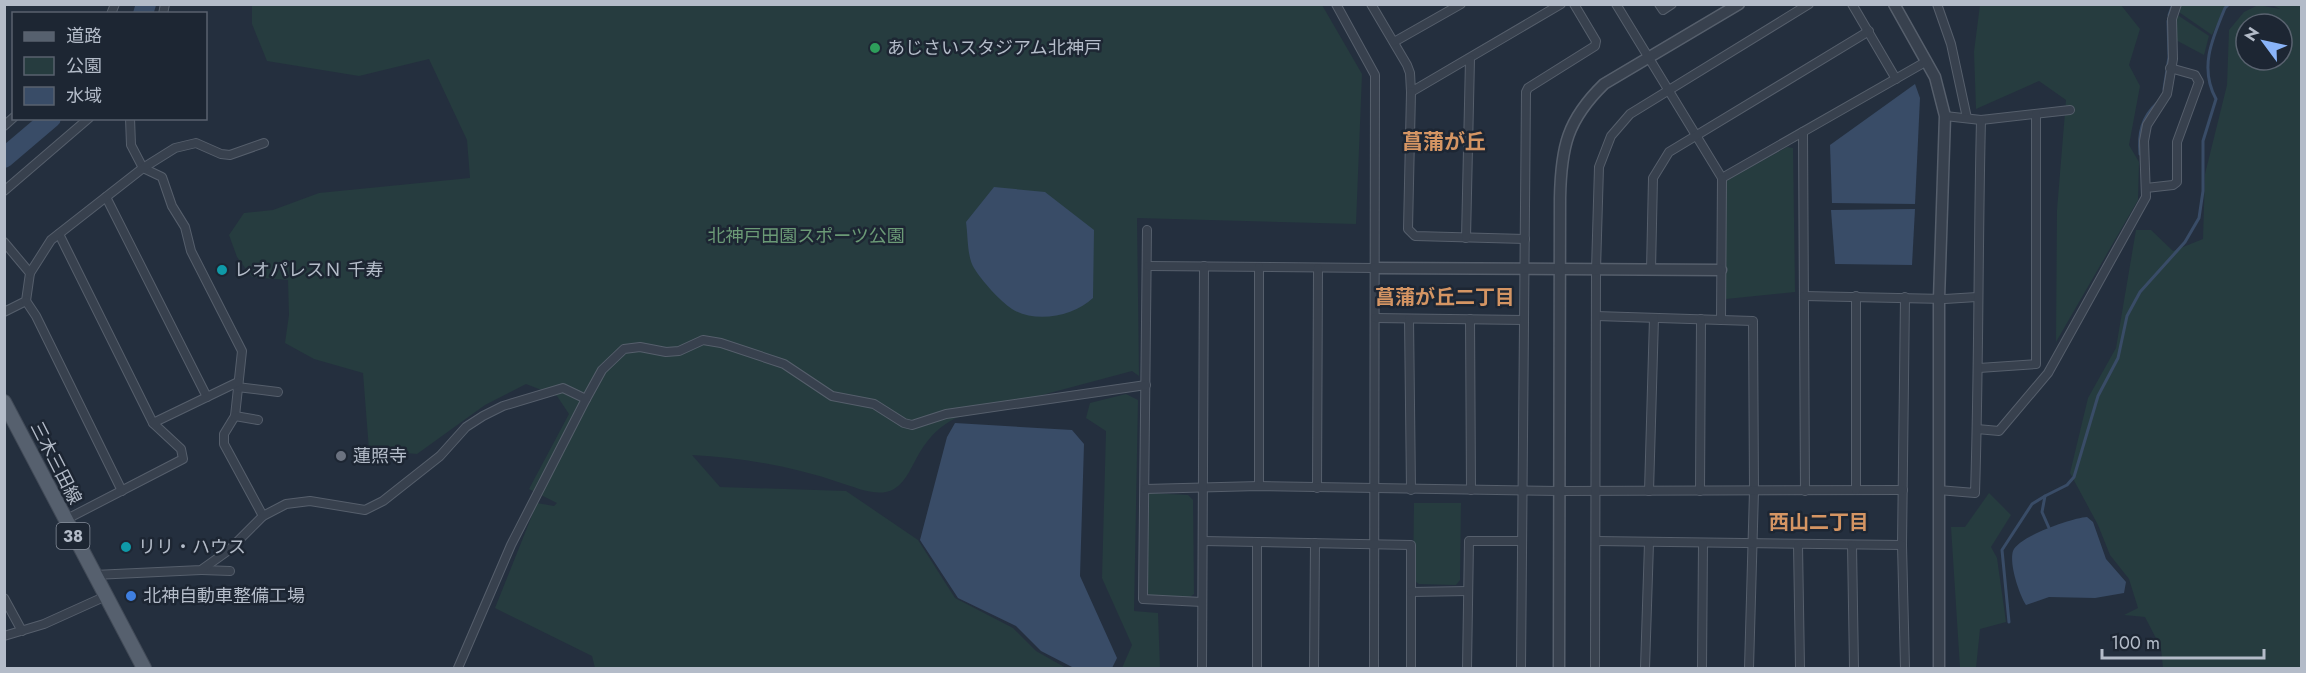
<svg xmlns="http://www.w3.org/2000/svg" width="2306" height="673" font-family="Jost,'Noto Sans JP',sans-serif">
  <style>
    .green { fill: #263c3f; fill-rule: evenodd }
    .water { fill: #394c67 }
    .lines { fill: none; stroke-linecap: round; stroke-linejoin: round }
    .stream { stroke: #394c67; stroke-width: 3 }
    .river { stroke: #394c67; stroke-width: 20 }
    .minor-casing { stroke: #565f6c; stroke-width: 10 }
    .tertiary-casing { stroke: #565f6c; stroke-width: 13 }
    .primary-casing { stroke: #414a57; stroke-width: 16 }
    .minor { stroke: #38414e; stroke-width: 8 }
    .tertiary { stroke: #38414e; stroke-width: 10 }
    .primary { stroke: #56606e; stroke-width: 14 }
    .leisure-dot { fill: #2e9e5b; stroke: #1d2633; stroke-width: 2 }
    .culture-dot { fill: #0f9aa8; stroke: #1d2633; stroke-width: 2 }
    .worship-dot { fill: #6b7280; stroke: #1d2633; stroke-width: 2 }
    .shop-dot { fill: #3f7fe0; stroke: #1d2633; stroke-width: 2 }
    .labels { text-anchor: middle; stroke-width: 5; stroke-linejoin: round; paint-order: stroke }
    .shield { fill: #1d2633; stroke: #878f9c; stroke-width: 1.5 }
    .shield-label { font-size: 16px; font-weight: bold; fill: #b4bcc9 }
    .poi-label { font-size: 18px; fill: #b4bcc9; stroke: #1d2633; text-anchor: start }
    .park-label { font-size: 18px; fill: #6b9a76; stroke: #1d2633 }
    .street-label { font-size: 18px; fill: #b4bcc9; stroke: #1d2633 }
    .neighbourhood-label { font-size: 20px; font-weight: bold; fill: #d59563; stroke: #1d2633 }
    .quarter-label { font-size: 21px; font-weight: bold; fill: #d59563; stroke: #1d2633 }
  </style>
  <rect width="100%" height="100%" fill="#242f3e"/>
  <g class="green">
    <path d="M252,5H1322L1362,74L1356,224L1137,218L1139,376L1132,371L956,418C940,426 930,436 920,452C912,465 907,481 894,489C878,498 858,488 841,483C792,466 743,458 692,455L720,487L846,491L918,540L955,598L1013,628L1036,651L1066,668H595L592,656L495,608L537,503L554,506L557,503L529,489L569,414L557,396L526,384L485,405L417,454L369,450L363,373L314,359L285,343L289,315L288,280L252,277L237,257L229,235L244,213L273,210L319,193L470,178L467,140L429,59L359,76L267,61L252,24Z"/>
    <polygon points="1980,5 2121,5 2140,29 2129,65 2140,86 2129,145 2139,162 2138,200 2056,342 2057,210 2066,100 2039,81 1976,109 1974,52"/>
    <polygon points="2180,5 2226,5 2212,35 2176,10"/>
    <path d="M2258,5L2280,9L2272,5H2301V668H2163L2161,648L2145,617L2124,615L2138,608L2129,579L2110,555L2098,525L2070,473L2088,398L2116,348L2136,230H2151L2173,251L2203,239L2205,174L2227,85L2229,30L2244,12ZM2246,24H2282V60H2246Z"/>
    <polygon points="2176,14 2209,36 2204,55 2174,39"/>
    <polygon points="1787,147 1793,148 1795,292 1726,299 1726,181"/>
    <polygon points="1126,394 1138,400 1134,611 1158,613 1160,668 1122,668 1132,645 1102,578 1106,431 1086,418 1090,403"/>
    <polygon points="1149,493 1188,495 1193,500 1194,594 1190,597 1151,596 1145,591"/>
    <polygon points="1989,493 2011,515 1991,547 1997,558 2006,622 1980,629 1976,668 1960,668 1951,527 1965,527"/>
    <polygon points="1414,503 1461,503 1460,580 1456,585 1419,584 1413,580"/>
  </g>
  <g class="water">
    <polygon points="1915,84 1920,98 1915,204 1832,203 1830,145"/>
    <path d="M994,187L1045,192L1094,230L1093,298C1074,316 1036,324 1012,309C1000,301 982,281 974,268C967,257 968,235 966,222Z"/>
    <polygon points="1915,209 1912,265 1835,264 1831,210"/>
    <polygon points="955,423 1072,430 1084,444 1080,576 1117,658 1112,668 1072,667 1041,651 1016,626 958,598 920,540 947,437"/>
    <path d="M2087,517L2093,522L2106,559L2126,582L2124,593L2095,598L2049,597L2026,605C2019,594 2009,564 2013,551C2018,537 2071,518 2087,517Z"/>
  </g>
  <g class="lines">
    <g class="stream">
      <polyline points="2169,15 2173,4"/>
      <polyline points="2164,89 2169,57 2168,21"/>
      <path d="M2140,154C2138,133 2142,117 2157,103"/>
      <path d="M2049,528L2042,512L2045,496L2067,485L2074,477L2098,396L2118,358L2127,316L2140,292L2185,242L2199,218L2203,191V141L2216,99C2199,68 2212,39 2225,8L2229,4"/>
      <polyline points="2009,622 2002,550 2032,504 2045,496"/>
    </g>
    <g class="river">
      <polyline points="143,14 146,4"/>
      <polyline points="4,158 51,118"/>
    </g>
    <defs>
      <g id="minor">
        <polyline points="1336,4 1375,75 1374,668"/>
        <polyline points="1371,4 1407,65 1410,73 1411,92 1561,4"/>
        <polyline points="1616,4 1722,178 1927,61"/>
        <polyline points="1659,4 1663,10 1672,4"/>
        <polyline points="1852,4 1896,79"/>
        <polyline points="1937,4 1951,44 1967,118"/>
        <polyline points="111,14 115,4"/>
        <polyline points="163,14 165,4"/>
        <polyline points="1394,42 1461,4"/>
        <polyline points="1411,92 1408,229 1415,236 1525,239"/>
        <polyline points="1945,116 1981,120 2070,110"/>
        <polyline points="130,118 131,145 143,168 162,177 172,206 185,227 191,251 242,351 235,416 224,434 224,444 263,516"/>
        <polyline points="4,126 14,117"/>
        <polyline points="1803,132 1805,491"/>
        <polyline points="2146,188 2173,185 2177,182 2177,142 2199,82 2195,75 2170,68"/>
        <polyline points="4,191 89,118"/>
        <polyline points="106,197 207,397"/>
        <polyline points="1147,230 1143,599 1202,602"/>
        <polyline points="59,234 153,423"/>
        <polyline points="1466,238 1470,59"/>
        <polyline points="4,242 30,273 26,301 4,312"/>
        <polyline points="1148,266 1375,268"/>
        <polyline points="1259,267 1259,486"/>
        <polyline points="1651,270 1653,178 1669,152 1869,31"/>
        <polyline points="30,273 51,240 143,168 175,148 196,143 221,154 230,155 264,143"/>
        <polyline points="1804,296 1945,299 1977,297"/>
        <polyline points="1905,297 1902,545 1905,668"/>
        <polyline points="26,301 36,316 122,491"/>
        <polyline points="1596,316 1753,321 1754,491 1749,668"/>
        <polyline points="1375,318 1524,320"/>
        <polyline points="1409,319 1411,490"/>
        <polyline points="1470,319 1471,490"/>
        <polyline points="1721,320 1722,178"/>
        <polyline points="1979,368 2036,364 2036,114"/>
        <polyline points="237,387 278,392"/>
        <polyline points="235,416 258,420"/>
        <polyline points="1977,429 1999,431 2048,373 2146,197 2144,141 2147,125 2167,94 2173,59 2172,19 2177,4"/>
        <polyline points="1317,488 1318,268"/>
        <polyline points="1145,489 1259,486 1558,491 1903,490"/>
        <polyline points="1856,490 1856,296"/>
        <path d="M1938,490L1975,493C1979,369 1978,245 1981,120"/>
        <polyline points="1649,491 1654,318"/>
        <polyline points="1700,491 1701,319"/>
        <polyline points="65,520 183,459 181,449 153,423 238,382"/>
        <polyline points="1203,541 1411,545 1411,668"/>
        <polyline points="1596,541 1902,545"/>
        <polyline points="1257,542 1257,668"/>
        <polyline points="1798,545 1800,668"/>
        <polyline points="1852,545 1854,668"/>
        <polyline points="202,570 230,571"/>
        <polyline points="94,575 201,570 229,550 263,516 286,504 310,501 365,510 383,501 440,456 466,427 483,416 503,406 563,388 586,399"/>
        <polyline points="1411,592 1467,591"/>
        <polyline points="4,598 22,631"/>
        <polyline points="4,636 44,624 106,596"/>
        <polyline points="458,668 511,545 586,399 602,370 624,349 640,347 666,352 679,351 703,340 721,343 784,364 832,396 874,404 904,423 912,425 946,414 1146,385"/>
        <polyline points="1202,668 1204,266"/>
        <polyline points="1314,668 1315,543"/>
        <polyline points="1467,668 1469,541 1522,541"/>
        <polyline points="1521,668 1526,92 1528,88 1595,46 1596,41 1574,4"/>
        <polyline points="1595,668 1596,270 1599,167 1611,136 1630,114 1809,4"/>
        <polyline points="1645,668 1649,543"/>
        <polyline points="1702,668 1703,544"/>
      </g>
      <g id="tertiary">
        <polyline points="1894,4 1935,77 1945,116 1939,299 1939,668"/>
        <polyline points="1375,268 1721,270"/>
        <path d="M1559,668L1560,198C1561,147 1567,120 1604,84L1739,4"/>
      </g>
      <polyline id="primary" points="4,402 144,668"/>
    </defs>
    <use href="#minor" class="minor-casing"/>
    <use href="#tertiary" class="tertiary-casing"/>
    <use href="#primary" class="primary-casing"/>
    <use href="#minor" class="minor"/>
    <use href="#tertiary" class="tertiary"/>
    <use href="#primary" class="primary"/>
  </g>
  <circle class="leisure-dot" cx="875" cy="48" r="6"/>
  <g class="culture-dot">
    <circle cx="222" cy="270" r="6"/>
    <circle cx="126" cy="547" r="6"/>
  </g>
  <circle class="worship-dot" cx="341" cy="456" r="6"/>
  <circle class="shop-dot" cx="131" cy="596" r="6"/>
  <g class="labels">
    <rect class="shield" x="56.5" y="523" width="33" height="26" rx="4.5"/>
    <g class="shield-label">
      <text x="73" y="542">38</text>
    </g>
    <g class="poi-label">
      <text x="887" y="54">あじさいスタジアム北神戸</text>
      <text x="234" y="276">レオパレスＮ 千寿</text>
      <text x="353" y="462">蓮照寺</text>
      <text x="138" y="553">リリ・ハウス</text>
      <text x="143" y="602">北神自動車整備工場</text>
    </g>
    <g class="park-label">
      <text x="806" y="242">北神戸田園スポーツ公園</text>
    </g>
    <g class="street-label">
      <text transform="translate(56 463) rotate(63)" y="6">三木三田線</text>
    </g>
    <g class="neighbourhood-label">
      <text x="1445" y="304">菖蒲が丘二丁目</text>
      <text x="1819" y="529">西山二丁目</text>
    </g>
    <g class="quarter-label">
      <text x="1444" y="149">菖蒲が丘</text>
    </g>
  </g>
  <rect width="2306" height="673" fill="none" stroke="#b4bcc9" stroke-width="12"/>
  <rect x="12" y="12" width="195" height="108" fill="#1d2633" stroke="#59626f" stroke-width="1.5"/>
  <rect x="24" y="32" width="30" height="9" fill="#56606e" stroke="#59626f" stroke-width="1.5"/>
  <text x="66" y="42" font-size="18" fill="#b4bcc9">道路</text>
  <rect x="24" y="57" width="30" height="18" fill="#263c3f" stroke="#59626f" stroke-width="1.5"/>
  <text x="66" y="72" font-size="18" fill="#b4bcc9">公園</text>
  <rect x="24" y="87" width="30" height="18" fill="#394c67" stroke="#59626f" stroke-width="1.5"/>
  <text x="66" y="102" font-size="18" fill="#b4bcc9">水域</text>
  <g transform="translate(2264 42) rotate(303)"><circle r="28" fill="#1d2633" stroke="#59626f" stroke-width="1.5"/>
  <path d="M0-4.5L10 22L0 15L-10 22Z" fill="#8ab4f8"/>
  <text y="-9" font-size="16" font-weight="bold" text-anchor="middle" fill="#b4bcc9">N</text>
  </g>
  <path d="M2102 649v9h162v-9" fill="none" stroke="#b4bcc9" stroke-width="3"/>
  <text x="2111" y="649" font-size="18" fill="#b4bcc9" stroke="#1d2633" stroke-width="4.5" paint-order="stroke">100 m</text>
</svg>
